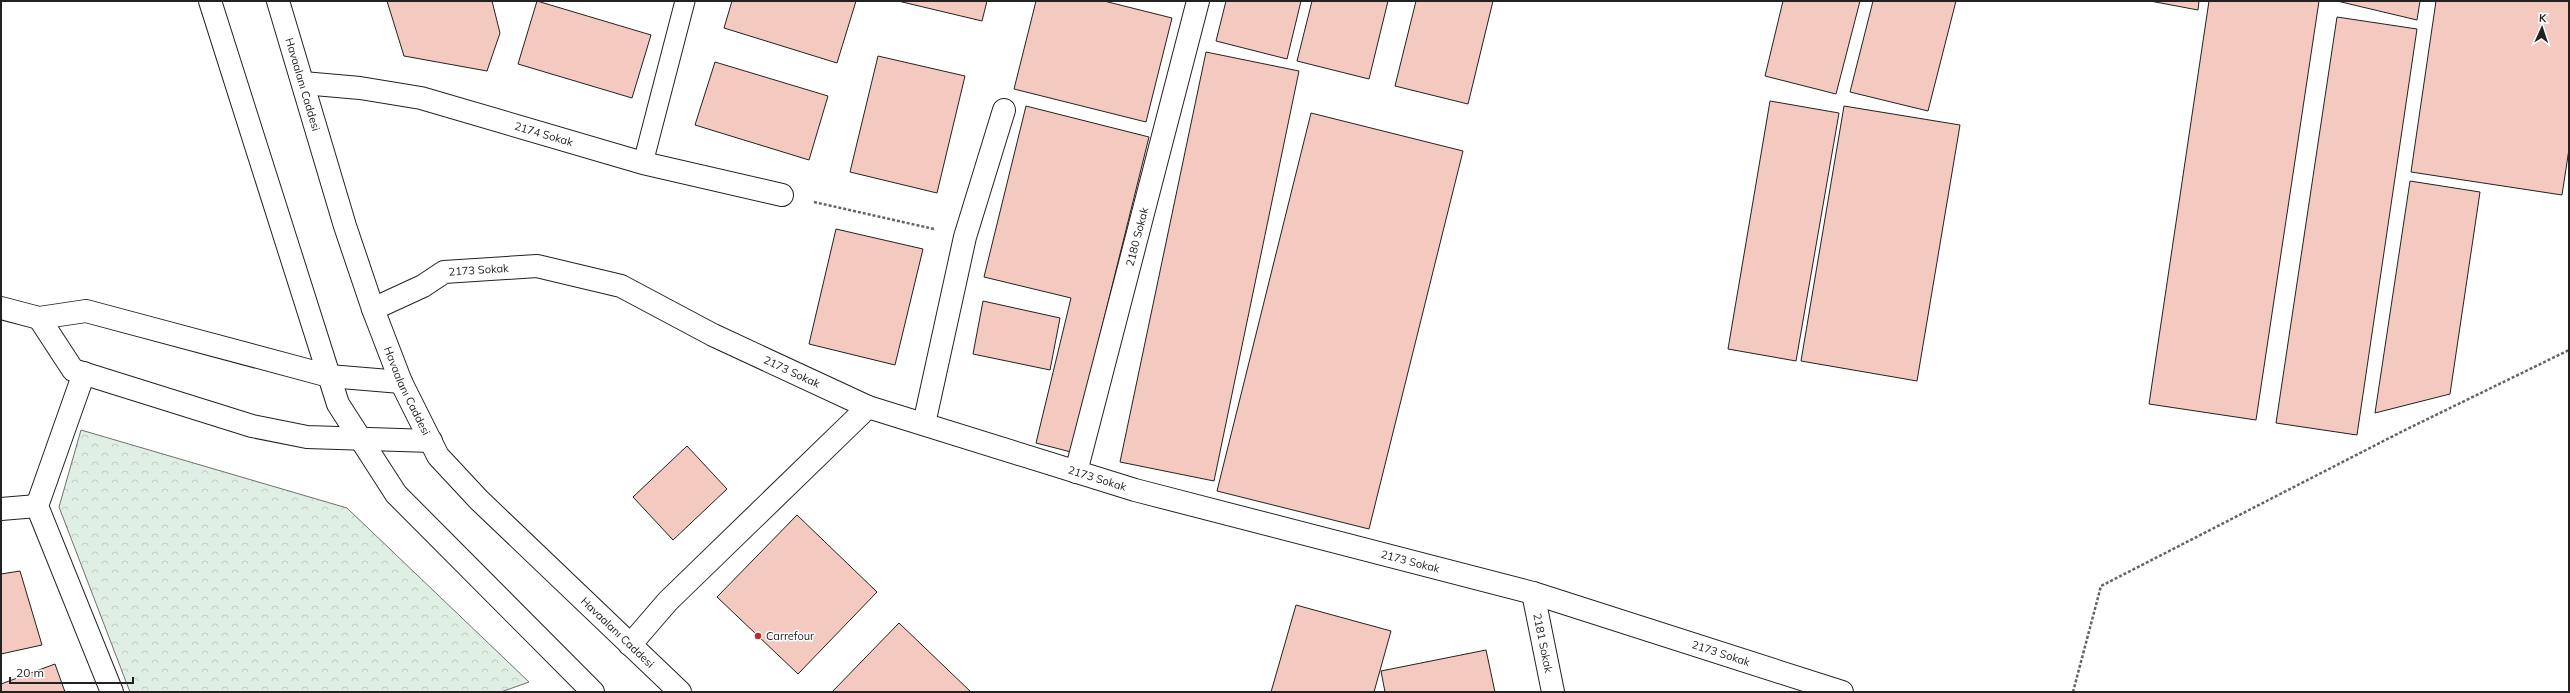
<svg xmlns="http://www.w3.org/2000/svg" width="2570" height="693" font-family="Mulish,sans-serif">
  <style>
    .park { fill: url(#park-crowns); stroke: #6f6f6f }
    .building { fill: #f3c9c0; stroke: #222 }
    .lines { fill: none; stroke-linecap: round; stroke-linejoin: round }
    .lane-casing { stroke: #222; stroke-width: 21 }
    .street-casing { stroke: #222; stroke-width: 24 }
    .secondary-casing { stroke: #222; stroke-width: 24 }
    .path { stroke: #646464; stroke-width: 2.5; stroke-dasharray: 3 2; stroke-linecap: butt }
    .lane { stroke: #fff; stroke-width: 19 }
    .street { stroke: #fff; stroke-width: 22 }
    .secondary { stroke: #fff; stroke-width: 22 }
    .poi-dot { fill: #c62828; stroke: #fff; stroke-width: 1.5 }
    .labels { text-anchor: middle; stroke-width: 3; stroke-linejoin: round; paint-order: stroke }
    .street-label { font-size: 11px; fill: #222; stroke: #fff }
    .poi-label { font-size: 11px; fill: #222; stroke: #fff; text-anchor: start }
  </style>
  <defs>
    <pattern id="park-crowns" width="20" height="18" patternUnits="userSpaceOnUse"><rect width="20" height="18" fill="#e0efe3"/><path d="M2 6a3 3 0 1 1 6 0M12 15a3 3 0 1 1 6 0" fill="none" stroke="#c0cdc2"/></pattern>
  </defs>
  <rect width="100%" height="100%" fill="#fff"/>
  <polygon class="park" points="81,430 347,508 529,682 501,692 130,692 59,507"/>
  <g class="building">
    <polygon points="387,1 492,1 500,33 487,71 404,56"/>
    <polygon points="537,1 651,35 632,98 518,64"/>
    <polygon points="732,1 856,1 837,63 724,28"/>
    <polygon points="898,1 987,1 982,21"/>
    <polygon points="1036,1 1104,1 1172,18 1146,122 1014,89"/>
    <polygon points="1226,1 1301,1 1287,59 1216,41"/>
    <polygon points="1312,1 1388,1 1369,79 1297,61"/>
    <polygon points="1416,1 1493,1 1468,104 1395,86"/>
    <polygon points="1783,1 1860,1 1836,94 1765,76"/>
    <polygon points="1873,1 1956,1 1928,111 1850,92"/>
    <polygon points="2150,1 2199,1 2198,10"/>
    <polygon points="2209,1 2319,1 2256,420 2149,404"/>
    <polygon points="2337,1 2420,1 2417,20"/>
    <polygon points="2436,1 2569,1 2569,149 2562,195 2411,172"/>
    <polygon points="2337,17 2417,29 2357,435 2276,423"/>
    <polygon points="1206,52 1299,71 1214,481 1120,462"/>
    <polygon points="878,56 965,76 937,193 850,172"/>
    <polygon points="715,62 828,96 809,160 695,125"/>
    <polygon points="1770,101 1839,113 1796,361 1728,349"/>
    <polygon points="1026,106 1149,137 1071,452 1036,443 1071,298 984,277"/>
    <polygon points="1844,106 1960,125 1917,381 1801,361"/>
    <polygon points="1311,113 1463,151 1369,529 1217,491"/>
    <polygon points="2410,181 2480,192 2450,394 2375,413"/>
    <polygon points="836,229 923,249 895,365 809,344"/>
    <polygon points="983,301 1060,318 1050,370 973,354"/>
    <polygon points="687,446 727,489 673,540 633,497"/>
    <polygon points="797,515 877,592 798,674 717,597"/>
    <polygon points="20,571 42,645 1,654 1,574"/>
    <polygon points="1296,605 1391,631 1374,692 1271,692"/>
    <polygon points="899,623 971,692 832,692"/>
    <polygon points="1486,650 1495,692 1385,692 1381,671"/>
    <polygon points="55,664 65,692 1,692 1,684"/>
  </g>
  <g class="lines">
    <defs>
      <polyline id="lane" points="643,163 685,1"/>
      <g id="street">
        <path id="s1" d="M303,83L360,88L421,98L643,163L782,195"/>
        <polyline points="1,308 39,318 86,311 329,376 401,382"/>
        <path id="s2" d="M373,309L423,286L444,272L537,266L621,286L713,335L868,407L1135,490L1533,593L1842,692"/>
        <polyline points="39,318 73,370 252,426 307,437 431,441"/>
        <polyline points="84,373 37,506 112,692"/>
        <polyline points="924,424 965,237 1004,110"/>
        <path id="s3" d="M1076,472L1198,1"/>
        <polyline points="1,509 37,506"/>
        <path id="s4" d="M1533,593L1553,692"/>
        <polyline points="630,645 668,601 868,407"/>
      </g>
      <g id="secondary">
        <polyline points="210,1 338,404 396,494 593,692"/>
        <path id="s5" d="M278,1L345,226L373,309L401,382L438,456L479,500L680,692"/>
      </g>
    </defs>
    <use href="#lane" class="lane-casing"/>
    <use href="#street" class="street-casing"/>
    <use href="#secondary" class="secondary-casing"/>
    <g class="path">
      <polyline points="814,202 934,229"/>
      <polyline points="2073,692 2101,586 2403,431 2569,350"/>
    </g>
    <use href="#lane" class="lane"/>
    <use href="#street" class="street"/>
    <use href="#secondary" class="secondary"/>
  </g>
  <circle class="poi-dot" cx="758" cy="636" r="4"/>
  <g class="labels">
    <g class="street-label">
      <text dy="4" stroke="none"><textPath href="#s5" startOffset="87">Havaalanı Caddesi</textPath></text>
      <text dy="4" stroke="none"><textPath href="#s1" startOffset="247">2174 Sokak</textPath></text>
      <text dy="4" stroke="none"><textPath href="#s3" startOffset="243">2180 Sokak</textPath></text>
      <text dy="4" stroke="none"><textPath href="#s2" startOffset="115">2173 Sokak</textPath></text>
      <text dy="4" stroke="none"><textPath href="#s2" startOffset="451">2173 Sokak</textPath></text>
      <text dy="4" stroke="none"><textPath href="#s5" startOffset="411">Havaalanı Caddesi</textPath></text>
      <text dy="4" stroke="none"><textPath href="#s2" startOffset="775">2173 Sokak</textPath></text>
      <text dy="4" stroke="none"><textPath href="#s2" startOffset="1099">2173 Sokak</textPath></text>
      <text dy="4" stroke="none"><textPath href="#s5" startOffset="735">Havaalanı Caddesi</textPath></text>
      <text dy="4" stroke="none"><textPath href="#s4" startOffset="51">2181 Sokak</textPath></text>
      <text dy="4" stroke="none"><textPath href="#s2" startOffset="1423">2173 Sokak</textPath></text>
    </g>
    <g class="poi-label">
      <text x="766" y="640">Carrefour</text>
    </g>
  </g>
  <rect width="2570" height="693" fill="none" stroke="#222222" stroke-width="4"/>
  <g transform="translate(2542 28) rotate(3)" stroke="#ffffff" stroke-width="3" paint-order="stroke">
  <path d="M0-3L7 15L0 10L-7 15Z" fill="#222222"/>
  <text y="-6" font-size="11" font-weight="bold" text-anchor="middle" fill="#222222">K</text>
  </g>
  <path d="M10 677v6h123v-6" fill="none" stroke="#222222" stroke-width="2"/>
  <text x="16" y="677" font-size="12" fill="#222222" stroke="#ffffff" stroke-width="3" paint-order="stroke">20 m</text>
</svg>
